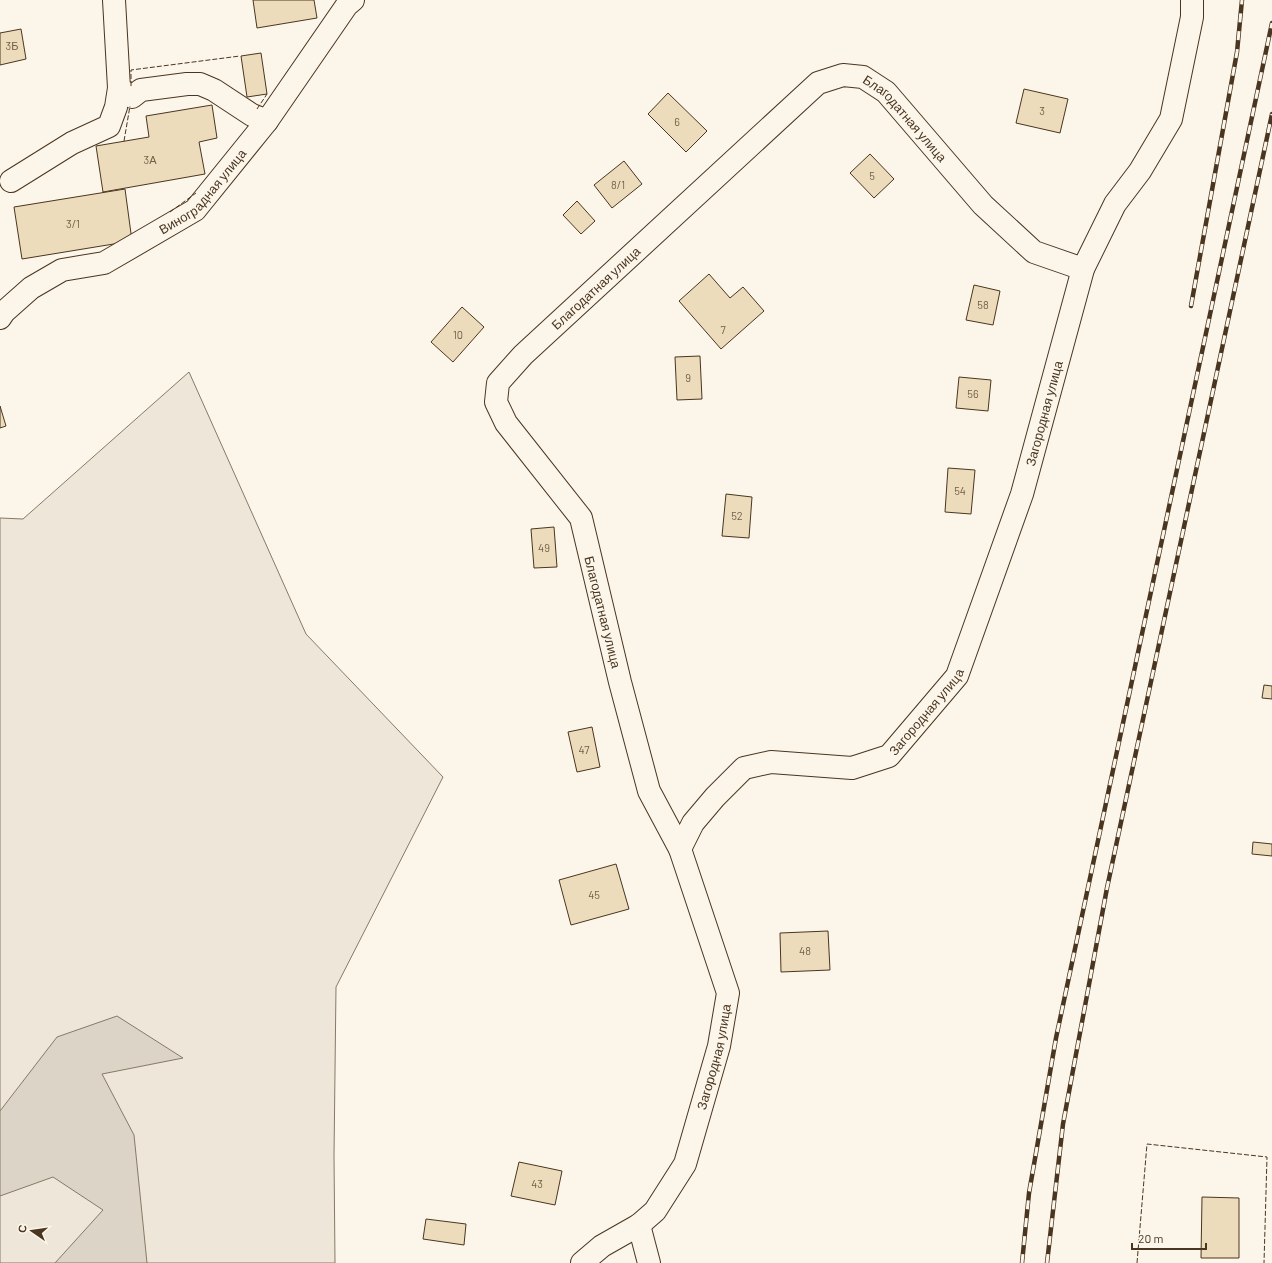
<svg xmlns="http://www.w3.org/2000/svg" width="1272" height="1263" font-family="Barlow,sans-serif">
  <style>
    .green { fill: #ede6d9; stroke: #887966 }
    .water { fill: #dcd4c6; stroke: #887966 }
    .building { fill: #ecdcbc; stroke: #4a3520 }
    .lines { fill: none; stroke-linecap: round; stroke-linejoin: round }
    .minor-casing { stroke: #4a3520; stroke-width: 24 }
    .minor { stroke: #fbf6e9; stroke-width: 22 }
    .rail-casing { stroke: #4a3520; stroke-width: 4.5 }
    .rail { stroke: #fbf6e9; stroke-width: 3; stroke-dasharray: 9; stroke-linecap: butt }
    .fence { stroke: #4a3520; stroke-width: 1; stroke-dasharray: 5 2; stroke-linecap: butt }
    .labels { text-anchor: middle; stroke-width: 3; stroke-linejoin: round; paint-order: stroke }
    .number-label { font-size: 11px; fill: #725f47 }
    .street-label { font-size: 13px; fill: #4a3520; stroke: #fbf6e9 }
  </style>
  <rect width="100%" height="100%" fill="#fbf6e9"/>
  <polygon class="green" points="189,372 306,634 443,777 336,987 334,1156 335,1263 0,1263 0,518 23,519"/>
  <polygon class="water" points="117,1016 183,1058 102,1074 134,1135 147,1263 55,1263 103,1210 53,1177 0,1196 0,1111 57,1037"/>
  <g class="building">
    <polygon points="253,0 314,0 317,18 257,28"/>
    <polygon points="21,29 26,59 0,65 0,33"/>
    <polygon points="261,53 267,94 247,97 241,56"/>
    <polygon points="1024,89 1068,99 1060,133 1016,123"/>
    <polygon points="668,93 707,131 686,152 648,114"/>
    <polygon points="212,105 217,138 199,142 205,174 103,192 96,146 149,137 146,116"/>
    <polygon points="870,154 894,179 874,198 850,173"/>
    <polygon points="624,161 642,184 612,208 594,185"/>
    <polygon points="125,189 132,241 22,259 14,207"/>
    <polygon points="577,201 595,221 581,234 563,215"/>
    <polygon points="709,274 730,298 743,287 764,311 721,349 679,301"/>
    <polygon points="974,285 1000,291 993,325 966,320"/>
    <polygon points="462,307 484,327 453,362 431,342"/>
    <polygon points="700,356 702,399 677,400 675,357"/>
    <polygon points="959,377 991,380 988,411 956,408"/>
    <polygon points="0,406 6,426 0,428"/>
    <polygon points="948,468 975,470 971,514 945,512"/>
    <polygon points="726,494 752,497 749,538 722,536"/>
    <polygon points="554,527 557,567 534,568 531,529"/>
    <polygon points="1264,685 1272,686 1272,699 1262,698"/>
    <polygon points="592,727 600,767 577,772 568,732"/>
    <polygon points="1253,842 1272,844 1272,856 1252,854"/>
    <polygon points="616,864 629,909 571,925 559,880"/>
    <polygon points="828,931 830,970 781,972 780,933"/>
    <polygon points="519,1162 562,1171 555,1205 511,1196"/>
    <polygon points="1202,1197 1239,1198 1239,1258 1201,1258"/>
    <polygon points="426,1219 466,1224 464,1245 423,1239"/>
  </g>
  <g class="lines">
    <defs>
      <g id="minor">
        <polyline points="114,0 119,88 132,97 141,90 187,84 200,84 214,90 252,115 267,121"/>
        <polyline points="11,181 72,143 109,126 116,107 119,88"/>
        <path id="s1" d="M0,318L4,312L31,288L62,270L104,263L195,210L267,121L347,5L353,0"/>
        <path id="s2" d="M680,849L649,791L620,682L581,518L506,423L496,402L498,383L523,355L818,83L843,75L863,77L886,92L983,205L1034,252L1083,269"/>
        <polyline points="639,1225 649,1263"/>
        <path id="s3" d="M582,1263L602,1246L639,1225L655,1211L685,1164L719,1046L728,993L680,849L693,823L715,797L744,768L771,762L852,768L889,756L957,676L1022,494L1083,269L1115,204L1140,171L1171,119L1192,17V0"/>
      </g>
    </defs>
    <use href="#minor" class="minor-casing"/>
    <use href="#minor" class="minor"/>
    <defs>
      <g id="rail">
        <polyline points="1191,306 1237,52 1242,0"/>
        <polyline points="1022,1263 1029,1193 1056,1038 1272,23"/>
        <polyline points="1047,1263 1063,1124 1107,888 1272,114"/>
      </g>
    </defs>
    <use href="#rail" class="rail-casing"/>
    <use href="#rail" class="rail"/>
    <g class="fence">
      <polyline points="131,86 131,70 240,56"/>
      <polyline points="257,109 267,94"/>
      <polyline points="124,141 130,106"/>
      <polyline points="170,212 196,193"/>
      <polyline points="1137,1263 1147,1144 1267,1157 1264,1263"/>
    </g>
  </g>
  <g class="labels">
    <g class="number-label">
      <text x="12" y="50">3Б</text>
      <text x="1042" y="115">3</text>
      <text x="677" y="126">6</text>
      <text x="150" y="164">3А</text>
      <text x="872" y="180">5</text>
      <text x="618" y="189">8/1</text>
      <text x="73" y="228">3/1</text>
      <text x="983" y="309">58</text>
      <text x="723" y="334">7</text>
      <text x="458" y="339">10</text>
      <text x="688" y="382">9</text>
      <text x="973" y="398">56</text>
      <text x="960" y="495">54</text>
      <text x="737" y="520">52</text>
      <text x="544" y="552">49</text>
      <text x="584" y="754">47</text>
      <text x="594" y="899">45</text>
      <text x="805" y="955">48</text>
      <text x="537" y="1188">43</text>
    </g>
    <g class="street-label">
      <text dy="5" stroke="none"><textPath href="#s2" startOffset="1055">Благодатная улица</textPath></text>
      <text dy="5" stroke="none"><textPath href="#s1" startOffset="245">Виноградная улица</textPath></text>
      <text dy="5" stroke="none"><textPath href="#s2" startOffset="647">Благодатная улица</textPath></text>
      <text dy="5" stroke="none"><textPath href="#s3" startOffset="1108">Загородная улица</textPath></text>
      <text transform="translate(603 612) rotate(76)" y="5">Благодатная улица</text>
      <text dy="5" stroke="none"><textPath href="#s3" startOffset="784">Загородная улица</textPath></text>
      <text dy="5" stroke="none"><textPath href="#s3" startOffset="257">Загородная улица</textPath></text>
    </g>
  </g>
  <g transform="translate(32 1231) rotate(283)" stroke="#fbf6e9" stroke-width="3" paint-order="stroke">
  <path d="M0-3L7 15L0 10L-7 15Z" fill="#4a3520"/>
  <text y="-6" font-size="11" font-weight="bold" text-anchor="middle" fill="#4a3520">С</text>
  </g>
  <path d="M1132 1243v6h74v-6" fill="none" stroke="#4a3520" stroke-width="2"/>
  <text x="1138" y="1243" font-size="12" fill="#4a3520" stroke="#fbf6e9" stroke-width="3" paint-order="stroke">20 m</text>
</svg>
